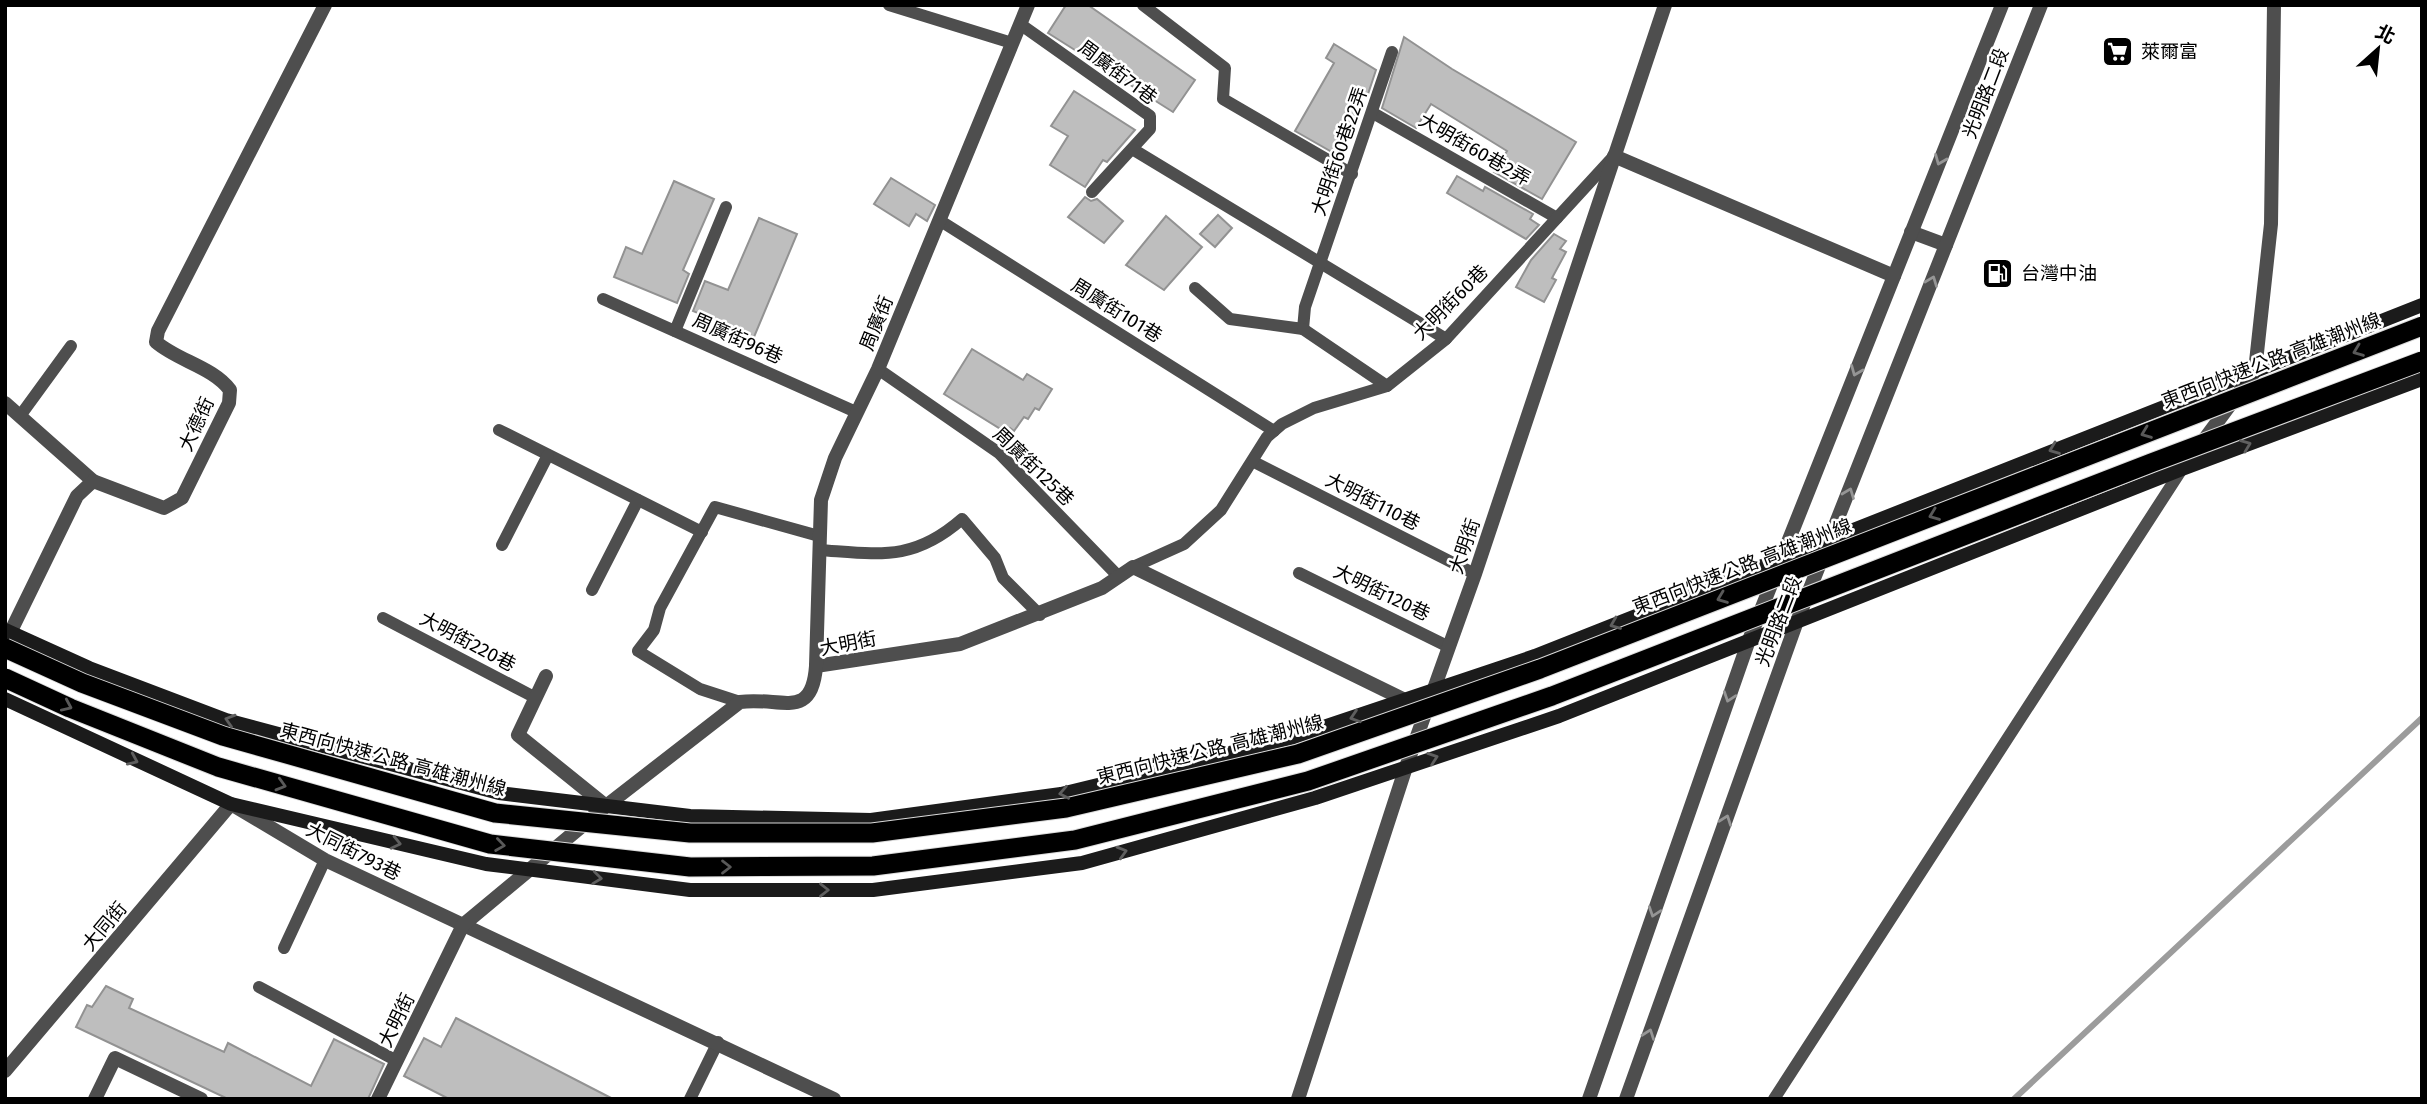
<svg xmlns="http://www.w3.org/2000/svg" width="2427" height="1104" font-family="'Fira Sans','Noto Sans TC',sans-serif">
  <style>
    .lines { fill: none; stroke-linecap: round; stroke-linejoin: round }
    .stream { stroke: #9c9c9c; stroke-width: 6 }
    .building { fill: #bebebe; stroke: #929292; stroke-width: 2 }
    .service { stroke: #4e4e4e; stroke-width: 12 }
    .minor { stroke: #4e4e4e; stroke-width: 14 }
    .tertiary { stroke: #4e4e4e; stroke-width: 14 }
    .secondary { stroke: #1b1b1b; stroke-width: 14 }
    .trunk-bridge-casing { stroke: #dbdbdb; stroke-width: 21; stroke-linecap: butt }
    .trunk-bridge { stroke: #000; stroke-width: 19 }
    .oneway { stroke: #959595 }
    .oneway2 { stroke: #595959 }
    .oneway3 { stroke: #5f5f5f }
    .labels { text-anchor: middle; stroke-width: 5; stroke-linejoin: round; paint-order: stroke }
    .poi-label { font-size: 19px; fill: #000; stroke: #fff; text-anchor: start }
    .street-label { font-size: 19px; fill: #000; stroke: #fff }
  </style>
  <rect width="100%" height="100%" fill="#fff"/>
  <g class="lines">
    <polyline class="stream" points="2014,1099 2422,718"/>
  </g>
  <g class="building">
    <polygon points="1066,5 1088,5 1195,80 1173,112 1048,33"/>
    <polygon points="1404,37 1452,69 1576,142 1542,199 1494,172 1507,151 1431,104 1416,128 1382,108"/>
    <polygon points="1334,44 1376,70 1367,97 1363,95 1339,156 1295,131 1334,63 1326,58"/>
    <polygon points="1074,91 1135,130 1107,162 1103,160 1085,187 1050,165 1068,136 1051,126"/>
    <polygon points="1457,176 1483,191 1485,187 1533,214 1530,219 1539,225 1526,239 1447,193"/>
    <polygon points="891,178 935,205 927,221 916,214 909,226 874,204"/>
    <polygon points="674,181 714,199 683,270 689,274 677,303 614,277 626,247 642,254"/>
    <polygon points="1085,197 1091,201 1097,199 1123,221 1104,243 1068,217"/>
    <polygon points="1218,215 1232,228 1215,247 1200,234"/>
    <polygon points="1166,216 1202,247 1164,290 1126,265"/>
    <polygon points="759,218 797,234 754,337 693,311 705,281 728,290"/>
    <polygon points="1554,234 1566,241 1560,249 1566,252 1552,278 1556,280 1544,302 1516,287 1531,260"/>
    <polygon points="972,349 1023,380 1027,374 1052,389 1039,410 1035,408 1028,419 1024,417 1014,431 1010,428 1007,433 944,394"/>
    <polygon points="106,986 133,999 129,1008 224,1052 228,1043 311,1086 334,1039 384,1064 368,1099 228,1099 76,1027 87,1005 92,1007"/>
    <polygon points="456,1018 613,1099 449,1099 404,1076 424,1038 441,1047"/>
  </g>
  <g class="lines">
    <g class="service">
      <polyline points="889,5 1012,43"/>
      <polyline points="1143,5 1225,68 1223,99 1352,174"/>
      <polyline points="1020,24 1150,116 1150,129 1092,192"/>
      <polyline points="1373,113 1557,218"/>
      <polyline points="1134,150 1446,339"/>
      <polyline points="939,220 1274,431"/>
      <polyline points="1195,288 1230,319 1303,329 1305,307 1392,52"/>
      <polyline points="603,299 856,412"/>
      <polyline points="1303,329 1387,386"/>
      <polyline points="675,331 726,207"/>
      <polyline points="878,369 999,453 1119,577"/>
      <polyline points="20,416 71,346"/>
      <polyline points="499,430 702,532"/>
      <polyline points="1254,462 1475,574"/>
      <polyline points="502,545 548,455"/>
      <path d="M819,550C879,554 913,562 962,519L995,558L1003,578L1040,615"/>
      <polyline points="1133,567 1184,544 1221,510 1267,437 1282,424 1314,408 1387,386 1446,339 1613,157"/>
      <polyline points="1299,573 1449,647"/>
      <polyline points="592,590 638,500"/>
      <polyline points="383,618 536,698"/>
      <polyline points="740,702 700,689 638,651 654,630 660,608 715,507 819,536"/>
      <polyline points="284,948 325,860"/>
      <polyline points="259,987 397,1061"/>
      <polyline points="690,1099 718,1042"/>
      <polyline points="1774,1099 2182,469"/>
    </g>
    <g class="minor">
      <polyline points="1614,156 1894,276"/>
      <polyline points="5,403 93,481"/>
      <path d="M10,633L77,496L93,481L164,508L182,498L229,403L230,390C213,367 178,361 156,342L158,331L325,5"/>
      <polyline points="816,666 960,644 1102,588 1133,567 1405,700"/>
      <path d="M546,676L518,735L606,806L740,702C780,696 812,722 816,666L821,500L835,458L878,369L1028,5"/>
      <polyline points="5,1071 231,804 325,860 834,1099"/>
      <polyline points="1298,1099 1406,767 1475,574 1665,5"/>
    </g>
    <g class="tertiary">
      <polyline points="1911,232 1946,245"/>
      <polyline points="2201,444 2255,371 2271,224 2274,5"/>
      <polyline points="95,1099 115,1058 201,1099"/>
      <polyline points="378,1099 463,925 606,806"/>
      <polyline points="1589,1099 1749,640 2002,5"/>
      <polyline points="1626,1099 1796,624 2041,5"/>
    </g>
    <g class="secondary">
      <polyline points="5,630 89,668 226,720 499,793 690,816 871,820 1061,794 1291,738 1535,656 2422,305"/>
      <polyline points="5,699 231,804 486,864 690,890 873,890 1082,863 1315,798 1559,716 2182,469 2422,379"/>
    </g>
    <defs>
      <g id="trunk-bridge">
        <polyline points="5,648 82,683 223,736 495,813 690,833 872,833 1066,808 1298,754 1540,669 2422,326"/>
        <polyline points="5,678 70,708 218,767 490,844 690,867 873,866 1075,840 1308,781 1552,696 2151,463 2422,361"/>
      </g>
    </defs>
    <use href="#trunk-bridge" class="trunk-bridge-casing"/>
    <use href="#trunk-bridge" class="trunk-bridge"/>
  </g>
  <defs><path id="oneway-chevron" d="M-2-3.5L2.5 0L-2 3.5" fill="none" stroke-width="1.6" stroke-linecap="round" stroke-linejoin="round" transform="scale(1.75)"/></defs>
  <g class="oneway">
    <use href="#oneway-chevron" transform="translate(1940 160) rotate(112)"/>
    <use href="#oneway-chevron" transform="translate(1932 281) rotate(-69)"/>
    <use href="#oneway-chevron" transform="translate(1856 371) rotate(112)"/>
    <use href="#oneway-chevron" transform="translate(1849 493) rotate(-69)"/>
    <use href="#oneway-chevron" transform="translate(1729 697) rotate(109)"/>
    <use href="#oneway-chevron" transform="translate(1726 820) rotate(-70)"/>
    <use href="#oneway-chevron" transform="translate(1654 912) rotate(109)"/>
    <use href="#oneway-chevron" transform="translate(1649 1034) rotate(-70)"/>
  </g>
  <g class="oneway2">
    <use href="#oneway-chevron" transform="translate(2358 351) rotate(159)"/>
    <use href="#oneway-chevron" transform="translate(2146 433) rotate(159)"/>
    <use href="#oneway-chevron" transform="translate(1934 515) rotate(159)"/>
    <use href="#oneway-chevron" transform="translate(1722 598) rotate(159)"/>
    <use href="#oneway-chevron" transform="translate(67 706) rotate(24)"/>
    <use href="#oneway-chevron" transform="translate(281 785) rotate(16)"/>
    <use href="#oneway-chevron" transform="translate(500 845) rotate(8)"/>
    <use href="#oneway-chevron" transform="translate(726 867)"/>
  </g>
  <g class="oneway3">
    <use href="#oneway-chevron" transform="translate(2246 445) rotate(-21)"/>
    <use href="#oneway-chevron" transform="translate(2054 449) rotate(159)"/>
    <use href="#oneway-chevron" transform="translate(1615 624) rotate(158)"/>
    <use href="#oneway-chevron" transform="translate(1355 717) rotate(162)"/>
    <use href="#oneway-chevron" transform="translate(230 720) rotate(-163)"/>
    <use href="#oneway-chevron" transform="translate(1433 758) rotate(-19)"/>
    <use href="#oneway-chevron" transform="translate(133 760) rotate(24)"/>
    <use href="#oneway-chevron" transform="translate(1064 793) rotate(169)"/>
    <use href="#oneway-chevron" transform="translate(396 843) rotate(13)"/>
    <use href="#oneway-chevron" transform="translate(1122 852) rotate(-16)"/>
    <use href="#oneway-chevron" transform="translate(597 878) rotate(7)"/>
    <use href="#oneway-chevron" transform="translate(824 890)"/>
  </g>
  <defs>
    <symbol id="supermarket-square" viewBox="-11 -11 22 22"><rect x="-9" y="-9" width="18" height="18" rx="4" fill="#000" stroke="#fff"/><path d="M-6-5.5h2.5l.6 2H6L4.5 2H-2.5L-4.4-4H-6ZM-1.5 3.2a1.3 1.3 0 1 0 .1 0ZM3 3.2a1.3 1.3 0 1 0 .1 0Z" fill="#fff"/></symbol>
    <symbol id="fuel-square" viewBox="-11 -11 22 22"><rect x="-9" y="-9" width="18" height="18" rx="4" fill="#000" stroke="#fff"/><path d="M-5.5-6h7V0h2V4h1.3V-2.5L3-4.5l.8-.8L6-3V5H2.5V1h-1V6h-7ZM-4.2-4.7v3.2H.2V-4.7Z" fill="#fff"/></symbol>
  </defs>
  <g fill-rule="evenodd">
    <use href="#supermarket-square" x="2100" y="34" width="35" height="35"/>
    <use href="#fuel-square" x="1980" y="256" width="35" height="35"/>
  </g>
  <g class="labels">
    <g class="poi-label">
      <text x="2141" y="58">萊爾富</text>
      <text x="2021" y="280">台灣中油</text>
    </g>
    <g class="street-label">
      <text transform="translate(1118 72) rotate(37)" y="7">周廣街71巷</text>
      <text transform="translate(1985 93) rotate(-69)" y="7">光明路二段</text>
      <text transform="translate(1475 149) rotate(30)" y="7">大明街60巷2弄</text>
      <text transform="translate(1339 151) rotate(-71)" y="7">大明街60巷22弄</text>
      <text transform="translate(1450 302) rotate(-45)" y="7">大明街60巷</text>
      <text transform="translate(1117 310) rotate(32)" y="7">周廣街101巷</text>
      <text transform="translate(876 323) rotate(-68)" y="7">周廣街</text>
      <text transform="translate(738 338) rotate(24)" y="7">周廣街96巷</text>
      <text transform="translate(2271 360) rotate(-21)" y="7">東西向快速公路 高雄潮州線</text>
      <text transform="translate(196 424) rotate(-65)" y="7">大德街</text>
      <text transform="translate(1034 466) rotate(44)" y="7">周廣街125巷</text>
      <text transform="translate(1373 501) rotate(27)" y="7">大明街110巷</text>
      <text transform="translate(1464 546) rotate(-71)" y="7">大明街</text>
      <text transform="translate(1742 566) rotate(-21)" y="7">東西向快速公路 高雄潮州線</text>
      <text transform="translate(1382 592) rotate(26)" y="7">大明街120巷</text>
      <text transform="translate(1778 621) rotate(-69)" y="7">光明路二段</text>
      <text transform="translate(468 641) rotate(28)" y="7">大明街220巷</text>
      <text transform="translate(848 643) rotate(-11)" y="7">大明街</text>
      <text transform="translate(1210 749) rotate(-14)" y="7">東西向快速公路 高雄潮州線</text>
      <text transform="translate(393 759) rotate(15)" y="7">東西向快速公路 高雄潮州線</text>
      <text transform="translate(354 851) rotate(27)" y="7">大同街793巷</text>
      <text transform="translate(104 926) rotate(-50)" y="7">大同街</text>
      <text transform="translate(396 1020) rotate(-64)" y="7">大明街</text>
    </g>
  </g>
  <rect width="2427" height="1104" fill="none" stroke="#000000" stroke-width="14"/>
  <g transform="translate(2378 49) rotate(27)" stroke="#ffffff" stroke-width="5" paint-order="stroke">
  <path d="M0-5L12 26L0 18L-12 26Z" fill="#000000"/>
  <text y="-10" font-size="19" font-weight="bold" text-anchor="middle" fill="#000000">北</text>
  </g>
</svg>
